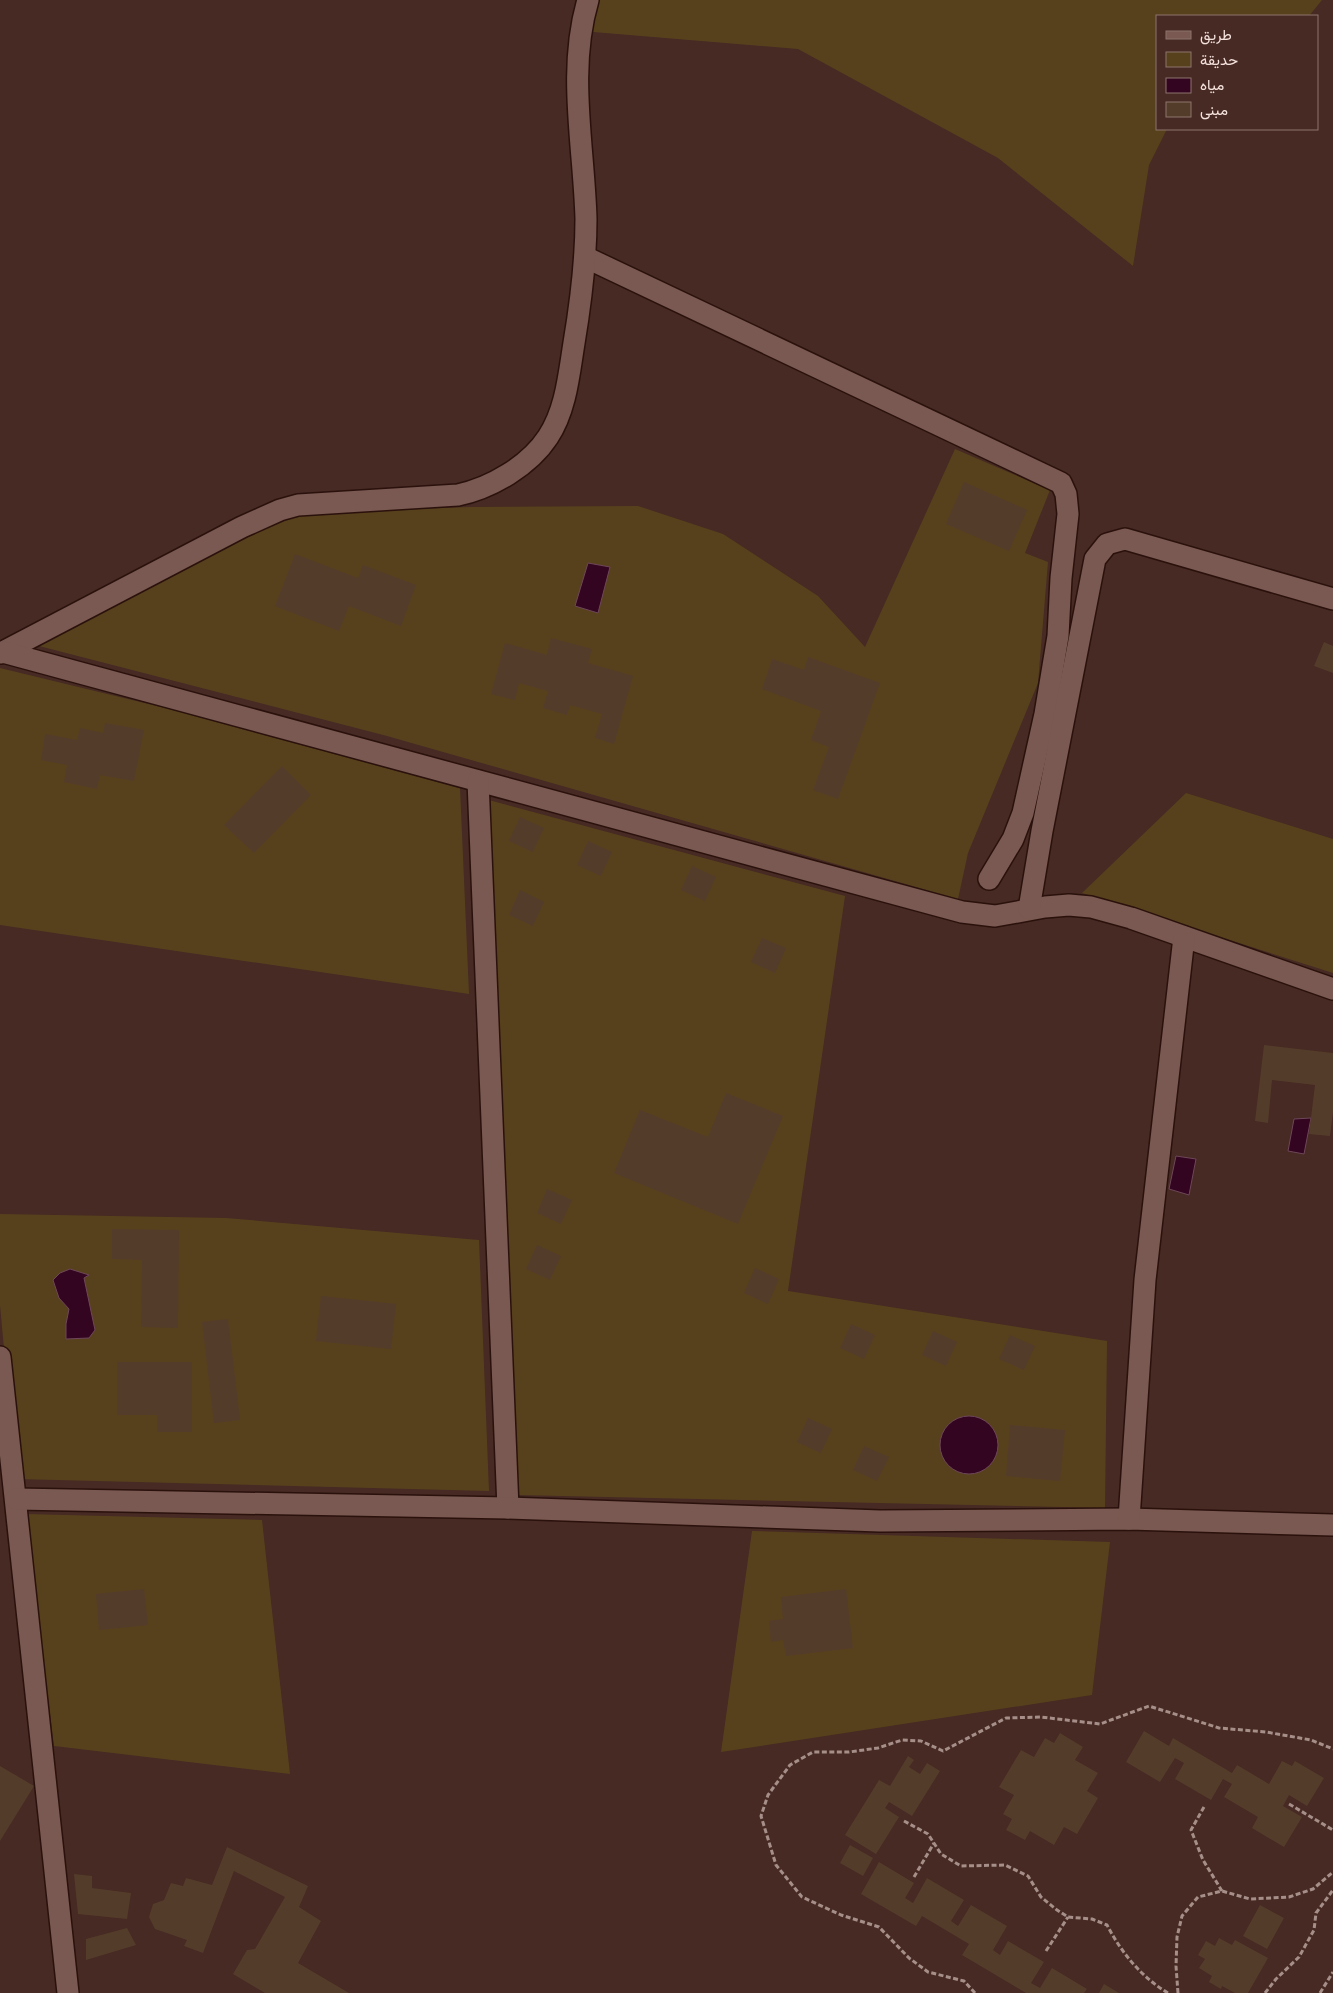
<svg xmlns="http://www.w3.org/2000/svg" width="1333" height="1993" font-family="'Sofia Sans Condensed',Vazirmatn,sans-serif">
  <style>
    .green { fill: #57411d }
    .water { fill: #340520; stroke: #6e4759 }
    .building { fill: #543c2b }
    .lines { fill: none; stroke-linecap: round; stroke-linejoin: round }
    .street-casing { stroke: #2b110c; stroke-width: 24 }
    .path { stroke: #a68f89; stroke-width: 3; stroke-dasharray: 5 2.5; stroke-linecap: butt }
    .street { stroke: #795951; stroke-width: 21 }
  </style>
  <rect width="100%" height="100%" fill="#462a23"/>
  <g class="green">
    <polygon points="591,0 1322,0 1309,16 1157,16 1157,129 1167,129 1149,165 1133,266 998,158 798,49 581,31"/>
    <polygon points="955,449 1050,490 1025,553 1048,562 1038,683 968,853 958,899 387,736 39,646 286,513 471,507 638,506 723,534 818,596 865,647"/>
    <polygon points="0,668 165,708 460,788 469,994 0,925"/>
    <polygon points="1186,793 1333,839 1333,973 1082,893"/>
    <polygon points="485,799 845,896 788,1291 1107,1341 1105,1508 517,1495"/>
    <polygon points="0,1214 226,1218 479,1240 489,1491 16,1479 0,1305"/>
    <polygon points="25,1514 262,1520 290,1774 54,1746"/>
    <polygon points="752,1531 1110,1542 1092,1695 721,1752"/>
  </g>
  <g class="water">
    <polygon points="588,563 610,567 598,613 575,606"/>
    <polygon points="1311,1118 1304,1154 1288,1151 1294,1119"/>
    <polygon points="1176,1156 1196,1159 1189,1195 1169,1189"/>
    <polygon points="70,1269 89,1275 84,1278 95,1330 89,1338 66,1339 66,1324 69,1309 59,1298 53,1280 60,1273"/>
    <circle cx="969" cy="1445" r="29"/>
  </g>
  <g class="building">
    <polygon points="964,482 1027,510 1009,551 946,524"/>
    <polygon points="295,554 358,578 363,565 416,585 401,626 349,606 339,631 275,606"/>
    <polygon points="551,638 592,649 588,663 633,676 614,744 595,738 602,714 570,705 567,715 543,708 548,691 519,683 515,700 491,694 505,643 547,655"/>
    <polygon points="1324,642 1333,646 1333,673 1314,666"/>
    <polygon points="808,657 880,683 838,799 813,790 829,747 811,740 821,711 762,689 772,659 804,670"/>
    <polygon points="105,723 144,730 134,781 100,775 97,789 64,782 67,765 41,760 45,734 77,740 80,728 103,733"/>
    <polygon points="282,766 311,795 254,853 224,825"/>
    <polygon points="520,817 544,828 533,852 509,841"/>
    <polygon points="588,841 612,852 601,876 577,865"/>
    <polygon points="692,866 716,877 705,901 681,890"/>
    <polygon points="520,890 544,902 533,926 509,915"/>
    <polygon points="762,938 786,948 775,973 751,962"/>
    <polygon points="1264,1045 1333,1053 1333,1112 1330,1136 1309,1134 1315,1085 1272,1080 1268,1123 1255,1121"/>
    <polygon points="726,1093 783,1116 738,1224 614,1173 640,1110 708,1137"/>
    <polygon points="547,1189 572,1200 561,1224 537,1213"/>
    <polygon points="112,1229 179,1230 178,1328 141,1327 142,1260 112,1259"/>
    <polygon points="537,1245 561,1256 550,1280 526,1269"/>
    <polygon points="755,1268 779,1279 768,1304 744,1293"/>
    <polygon points="321,1296 396,1304 391,1349 316,1341"/>
    <polygon points="228,1319 240,1420 214,1423 202,1322"/>
    <polygon points="851,1324 875,1335 864,1359 840,1348"/>
    <polygon points="933,1331 957,1342 946,1366 922,1355"/>
    <polygon points="1010,1335 1035,1346 1024,1370 999,1359"/>
    <polygon points="117,1362 192,1362 192,1432 157,1432 157,1415 117,1415"/>
    <polygon points="808,1418 832,1429 821,1453 797,1442"/>
    <polygon points="1010,1425 1065,1430 1060,1481 1006,1476"/>
    <polygon points="864,1446 889,1457 877,1481 853,1470"/>
    <polygon points="144,1589 148,1625 99,1630 96,1594"/>
    <polygon points="846,1589 853,1648 786,1656 783,1640 771,1642 769,1621 783,1619 781,1597"/>
    <polygon points="1144,1731 1169,1746 1173,1738 1232,1773 1237,1765 1269,1784 1282,1761 1292,1766 1295,1761 1324,1778 1307,1806 1289,1795 1283,1806 1302,1817 1284,1847 1252,1828 1258,1817 1224,1797 1232,1784 1223,1779 1211,1800 1175,1779 1184,1763 1175,1758 1160,1782 1126,1762"/>
    <polygon points="1060,1733 1083,1747 1075,1760 1098,1773 1087,1791 1098,1798 1077,1834 1064,1827 1054,1845 1030,1831 1025,1840 1006,1830 1012,1819 1003,1814 1014,1795 999,1787 1021,1750 1034,1757 1045,1738 1054,1743"/>
    <polygon points="908,1756 914,1760 909,1767 920,1774 927,1763 940,1771 912,1816 889,1802 885,1808 899,1817 876,1854 845,1835 879,1780 890,1786"/>
    <polygon points="0,1766 34,1786 0,1841"/>
    <polygon points="850,1845 873,1858 863,1876 840,1863"/>
    <polygon points="227,1847 308,1886 299,1907 321,1921 298,1963 349,1993 265,1993 233,1974 247,1950 255,1949 285,1897 234,1871 203,1953 184,1946 187,1940 155,1929 149,1917 153,1904 164,1900 171,1883 183,1886 186,1878 212,1885"/>
    <polygon points="879,1862 914,1883 905,1898 913,1903 927,1878 964,1900 951,1921 958,1926 971,1905 1007,1926 993,1950 1000,1955 1008,1941 1044,1962 1031,1983 1040,1988 1052,1968 1087,1989 1084,1993 1026,1993 962,1955 969,1944 922,1916 916,1926 861,1894"/>
    <polygon points="74,1874 92,1876 92,1888 131,1893 127,1919 78,1914"/>
    <polygon points="1260,1905 1284,1918 1267,1949 1243,1936"/>
    <polygon points="127,1928 136,1945 86,1960 86,1939"/>
    <polygon points="1219,1938 1232,1945 1235,1940 1268,1958 1248,1993 1235,1993 1222,1986 1221,1989 1209,1982 1212,1976 1199,1968 1205,1959 1198,1955 1206,1941 1215,1946"/>
    <polygon points="1104,1984 1119,1993 1099,1993"/>
  </g>
  <g class="lines">
    <defs>
      <g id="street">
        <polyline points="585,257 1061,483 1066,494 1068,514 1061,578 1058,636 1045,714 1023,813 1013,839 989,879"/>
        <path d="M3,652L242,527L280,510L298,505L458,495C491,488 529,466 548,437C566,410 569,374 574,343C581,301 586,261 586,219C584,146 567,71 588,0"/>
        <polyline points="0,653 3,652 962,912 995,916 1045,907 1069,905 1091,907 1131,918 1333,989"/>
        <polyline points="478,781 508,1508"/>
        <polyline points="1029,909 1042,831 1095,559 1107,544 1125,539 1333,599"/>
        <polyline points="0,1357 68,1993"/>
        <polyline points="16,1499 508,1508 880,1521 1129,1519 1333,1525"/>
        <polyline points="1129,1519 1145,1280 1184,937"/>
      </g>
    </defs>
    <use href="#street" class="street-casing"/>
    <g class="path">
      <polyline points="1289,1804 1333,1830"/>
      <polyline points="1204,1807 1191,1830 1203,1860 1222,1891"/>
      <path d="M904,1821L928,1834L941,1854L961,1866L1005,1865L1028,1876L1041,1897L1057,1910L1068,1917L1092,1919L1107,1925C1121,1952 1141,1977 1168,1993"/>
      <polyline points="914,1877 934,1843"/>
      <polyline points="1046,1951 1068,1917"/>
      <polyline points="975,1993 964,1981 928,1972 909,1958 879,1927 841,1915 802,1897 776,1865 761,1816 768,1795 790,1765 813,1752 849,1752 878,1748 902,1740 921,1741 943,1751 1006,1718 1041,1717 1100,1724 1149,1706 1219,1728 1266,1732 1311,1740 1333,1749"/>
      <polyline points="1178,1993 1176,1966 1177,1937 1182,1916 1198,1897 1222,1891 1250,1899 1289,1897 1313,1889 1333,1872"/>
      <polyline points="1265,1993 1276,1979 1299,1957 1314,1930 1316,1913 1333,1890"/>
      <polyline points="1320,1993 1333,1972"/>
    </g>
    <use href="#street" class="street"/>
  </g>
  <rect x="1156" y="15" width="162" height="115" fill="#462a23" stroke="#8c746d"/>
  <rect x="1166" y="31" width="25" height="8" fill="#795951" stroke="#8c746d"/>
  <text x="1200" y="40" font-size="15" fill="#f5e2dd">طريق</text>
  <rect x="1166" y="52" width="25" height="15" fill="#57411d" stroke="#8c746d"/>
  <text x="1200" y="65" font-size="15" fill="#f5e2dd">حديقة</text>
  <rect x="1166" y="78" width="25" height="15" fill="#340520" stroke="#8c746d"/>
  <text x="1200" y="90" font-size="15" fill="#f5e2dd">مياه</text>
  <rect x="1166" y="102" width="25" height="15" fill="#543c2b" stroke="#8c746d"/>
  <text x="1200" y="115" font-size="15" fill="#f5e2dd">مبنى</text>
</svg>
